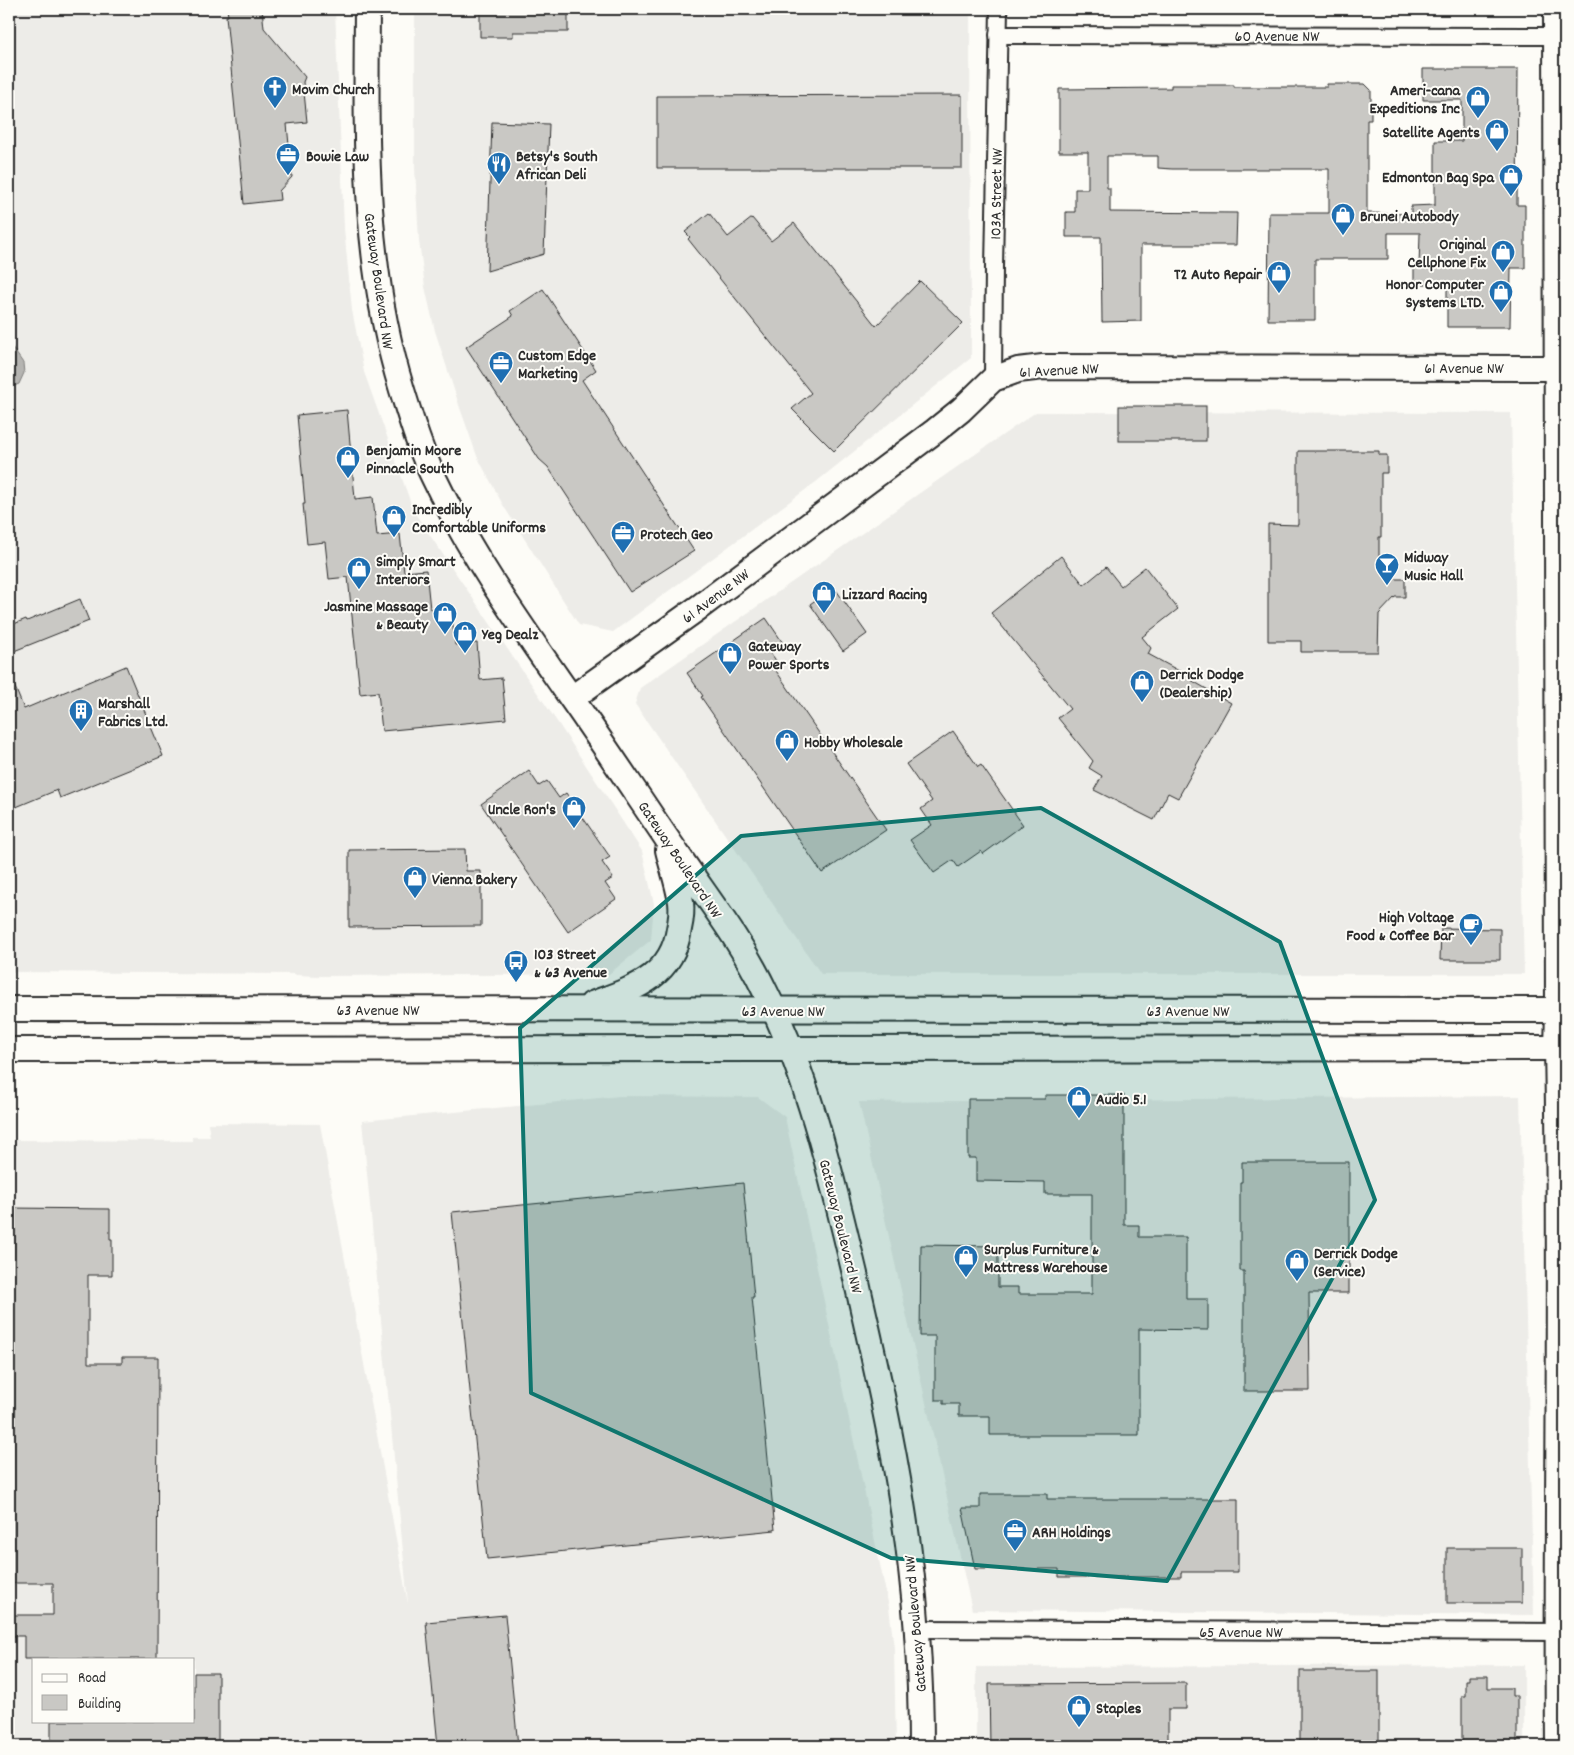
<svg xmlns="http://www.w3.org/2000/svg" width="1574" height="1755" font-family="Dekko,sans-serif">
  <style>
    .built { fill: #edece8; fill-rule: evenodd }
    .water { fill: #b5b4b1; stroke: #7e7d7b }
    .building { fill: #c9c8c4; stroke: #2b2b2b }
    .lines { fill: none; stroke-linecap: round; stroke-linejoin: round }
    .street-casing { stroke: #2b2b2b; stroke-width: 20 }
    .secondary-casing { stroke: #2b2b2b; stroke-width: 28 }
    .street { stroke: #fdfcf7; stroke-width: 16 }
    .secondary { stroke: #fdfcf7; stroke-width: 24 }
    .marked { fill: #0f766e; fill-opacity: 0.2; stroke: #0f766e; stroke-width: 4; stroke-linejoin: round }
    .labels { text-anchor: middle; stroke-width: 4; stroke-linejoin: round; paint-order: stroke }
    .street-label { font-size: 16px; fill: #2b2b2b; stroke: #fdfcf7 }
    .poi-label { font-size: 16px; font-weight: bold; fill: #2b2b2b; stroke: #fdfcf7; text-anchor: start }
  </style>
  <rect width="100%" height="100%" fill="#fdfcf7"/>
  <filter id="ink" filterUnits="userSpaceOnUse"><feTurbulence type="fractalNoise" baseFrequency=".02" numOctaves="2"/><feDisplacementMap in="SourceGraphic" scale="10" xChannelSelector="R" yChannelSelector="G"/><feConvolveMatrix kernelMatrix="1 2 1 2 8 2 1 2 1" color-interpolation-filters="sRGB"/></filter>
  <g filter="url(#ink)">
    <g class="built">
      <polygon points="9,9 335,9 344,228 352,310 364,372 414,512 560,726 642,851 654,904 651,940 609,974 319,976 296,975 295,974 9,972"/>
      <polygon points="415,9 970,9 971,358 816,482 613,632 579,625 503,505 477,456 460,408 435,331 425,287 419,241 415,168"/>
      <polygon points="1036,412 1511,413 1524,974 821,974 635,704 640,688"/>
      <path d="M620,1096L758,1097L785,1117L889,1607L894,1648L896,1746H9V1140L192,1141V1137H210L208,1123L320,1124L408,1604L362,1121ZM34,1659H194V1721H34Z"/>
      <polygon points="1520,1096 1534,1615 972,1610 859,1102"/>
      <polygon points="1524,1665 1524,1746 976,1746 976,1667"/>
    </g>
    <polygon class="water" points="9,343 23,363 24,373 19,384 9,388"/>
    <g class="building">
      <polygon points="227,9 262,9 264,28 305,77 303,82 307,122 287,124 292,177 279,191 280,200 244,204 226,16 228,16"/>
      <polygon points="480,9 568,9 568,32 513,32 513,37 480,37"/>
      <polygon points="1423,69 1518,69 1517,205 1525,205 1525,268 1511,268 1510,327 1447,327 1447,284 1414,284 1414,267 1419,267 1420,233 1388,233 1388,259 1315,259 1315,320 1268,320 1269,213 1329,213 1329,169 1172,169 1158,168 1158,156 1107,156 1107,188 1110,188 1110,212 1237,213 1236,245 1141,245 1141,321 1102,322 1101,237 1066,237 1066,212 1075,212 1075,189 1088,189 1088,152 1059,152 1059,89 1171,88 1171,85 1234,85 1234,87 1327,87 1327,84 1365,84 1371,90 1371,120 1367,120 1367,213 1411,214 1411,206 1435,205 1435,141 1462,141 1462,100 1423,100"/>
      <polygon points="962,95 962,168 657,168 657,96"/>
      <polygon points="492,122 549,124 544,254 487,271"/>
      <polygon points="709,213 728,237 752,218 771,241 794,223 876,326 920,281 963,323 834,451 792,409 811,393 688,239 690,237 685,232"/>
      <polygon points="543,289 596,370 582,380 694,551 630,592 548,467 539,459 466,347 513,316 510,311"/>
      <rect x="1119" y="406" width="87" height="35"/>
      <polygon points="347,410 355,499 373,497 377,536 400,534 404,572 426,570 430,609 451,607 455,645 477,643 480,680 502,678 506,719 382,731 378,692 360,694 348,577 329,579 325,542 307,544 303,504 305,504 297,415"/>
      <polygon points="1298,451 1379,451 1379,455 1387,455 1387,473 1381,473 1381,537 1379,537 1379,563 1396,579 1405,579 1405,597 1395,597 1379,614 1378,652 1301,652 1301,641 1268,641 1268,524 1298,525"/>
      <polygon points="1061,556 1084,585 1106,567 1121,586 1145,567 1178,609 1142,637 1151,648 1148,654 1192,678 1191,680 1231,703 1178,798 1168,793 1154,820 1094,790 1102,776 1089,768 1093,761 1058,718 1070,709 991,613"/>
      <polygon points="834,587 867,634 843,651 810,604"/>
      <polygon points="80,599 89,621 14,651 9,638 9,626 26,619 27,621"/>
      <polygon points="766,618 783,643 770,652 777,662 772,665 886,830 822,873 701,697 703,696 687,673"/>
      <polygon points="126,666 163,756 60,798 57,790 9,810 9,673 24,709"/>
      <polygon points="953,731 978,767 981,765 1023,825 983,854 981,851 958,867 953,860 934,873 910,840 932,825 921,809 932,801 906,764"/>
      <polygon points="529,771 539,786 547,781 559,798 566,793 610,857 602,862 613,878 605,883 616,899 568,932 481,804"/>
      <polygon points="465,849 466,871 481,871 481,926 349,927 349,850"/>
      <polygon points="1441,928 1500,929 1500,960 1440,960"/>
      <polygon points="1045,1095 1124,1095 1124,1225 1139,1225 1139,1237 1186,1237 1186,1299 1208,1299 1208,1330 1139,1329 1139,1435 990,1435 990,1416 959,1416 959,1404 943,1404 943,1400 935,1400 935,1336 920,1336 921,1245 998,1246 998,1287 1018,1287 1018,1294 1092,1294 1092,1194 1045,1194 1045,1182 976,1181 976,1158 968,1158 968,1099 1045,1099"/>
      <polygon points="1242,1162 1349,1162 1349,1293 1309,1293 1310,1391 1244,1391 1244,1271 1240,1271 1240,1182 1242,1182"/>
      <polygon points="743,1183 754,1297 752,1297 775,1530 487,1559 452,1212"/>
      <polygon points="9,1208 110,1209 110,1239 112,1239 112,1275 88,1275 88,1363 122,1363 122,1357 158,1357 157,1659 24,1659 24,1636 9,1636 9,1615 53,1615 53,1583 9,1583"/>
      <polygon points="980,1494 1047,1494 1047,1499 1238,1499 1238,1572 1181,1572 1181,1577 1059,1577 1059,1569 975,1569 962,1508 980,1508"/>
      <rect x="1447" y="1548" width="75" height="55"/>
      <polygon points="505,1615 518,1746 438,1746 426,1622"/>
      <rect x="1300" y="1671" width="79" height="75"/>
      <polygon points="194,1673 218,1673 218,1746 51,1746 51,1721 194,1721"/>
      <polygon points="1469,1676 1488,1676 1488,1688 1512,1688 1512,1696 1517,1696 1517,1746 1462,1746 1462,1696 1466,1696 1466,1680 1469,1680"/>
      <polygon points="1186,1683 1186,1709 1168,1709 1168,1746 990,1746 989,1684"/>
    </g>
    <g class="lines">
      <defs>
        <g id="street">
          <polyline points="998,35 1557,36"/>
          <polyline points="993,379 994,267 999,9"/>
          <polyline points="917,1629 1565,1632"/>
        </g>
        <g id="secondary">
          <path d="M367,9C366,139 363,263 402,390C411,419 420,450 434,478C470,554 519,623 567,692C605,746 641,801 678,855C708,899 741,941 764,989C809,1077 832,1178 855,1274C872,1350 890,1426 902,1504C915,1584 921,1665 921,1746"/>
          <path d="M1556,9L1558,1011L1557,1048C1562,1281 1556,1514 1558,1746"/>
          <polyline points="572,698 698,608 935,431 961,410 993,379 1018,370 1043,367 1565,368"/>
          <path d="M592,1004C632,989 672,978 679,929C681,920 682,910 681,902C678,884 672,867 668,850"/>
          <polyline points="9,1009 1565,1010"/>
          <polyline points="9,1050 1565,1048"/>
        </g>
      </defs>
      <use href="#street" class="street-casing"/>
      <use href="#secondary" class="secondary-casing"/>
      <use href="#street" class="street"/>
      <use href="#secondary" class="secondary"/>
    </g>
  </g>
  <path class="marked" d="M1041,808L1280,942L1375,1200L1167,1581L891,1558L531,1393L520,1028L741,836Z"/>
  <defs>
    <symbol id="church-pin" viewBox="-11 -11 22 30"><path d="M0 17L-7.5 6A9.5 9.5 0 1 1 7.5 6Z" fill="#1f6fb2" stroke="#fdfcf7"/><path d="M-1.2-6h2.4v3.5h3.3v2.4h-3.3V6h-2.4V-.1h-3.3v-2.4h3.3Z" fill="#fff"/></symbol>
    <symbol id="shop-pin" viewBox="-11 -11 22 30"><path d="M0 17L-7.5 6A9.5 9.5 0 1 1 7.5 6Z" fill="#1f6fb2" stroke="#fdfcf7"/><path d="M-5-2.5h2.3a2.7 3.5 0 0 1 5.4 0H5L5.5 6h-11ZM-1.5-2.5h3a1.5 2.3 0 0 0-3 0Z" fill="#fff"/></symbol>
    <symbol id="office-pin" viewBox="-11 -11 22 30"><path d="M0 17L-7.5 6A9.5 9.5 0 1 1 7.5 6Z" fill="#1f6fb2" stroke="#fdfcf7"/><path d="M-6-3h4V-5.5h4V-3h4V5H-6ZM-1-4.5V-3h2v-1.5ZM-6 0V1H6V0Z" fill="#fff"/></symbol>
    <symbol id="restaurant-pin" viewBox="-11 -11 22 30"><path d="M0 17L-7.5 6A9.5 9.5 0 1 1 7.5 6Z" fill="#1f6fb2" stroke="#fdfcf7"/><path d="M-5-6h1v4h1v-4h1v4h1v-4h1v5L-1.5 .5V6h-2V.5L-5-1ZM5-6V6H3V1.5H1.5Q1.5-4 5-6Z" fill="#fff"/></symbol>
    <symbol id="bar-pin" viewBox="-11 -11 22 30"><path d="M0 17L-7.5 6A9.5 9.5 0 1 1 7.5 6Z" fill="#1f6fb2" stroke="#fdfcf7"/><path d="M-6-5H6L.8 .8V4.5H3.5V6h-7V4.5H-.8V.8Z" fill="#fff"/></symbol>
    <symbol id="building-pin" viewBox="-11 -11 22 30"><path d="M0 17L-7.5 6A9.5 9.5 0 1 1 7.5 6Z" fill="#1f6fb2" stroke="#fdfcf7"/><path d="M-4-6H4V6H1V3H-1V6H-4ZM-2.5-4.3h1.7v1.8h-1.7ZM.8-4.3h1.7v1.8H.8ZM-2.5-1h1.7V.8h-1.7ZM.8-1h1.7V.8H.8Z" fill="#fff"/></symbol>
    <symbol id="cafe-pin" viewBox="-11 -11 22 30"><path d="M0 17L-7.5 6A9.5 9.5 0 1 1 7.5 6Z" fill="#1f6fb2" stroke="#fdfcf7"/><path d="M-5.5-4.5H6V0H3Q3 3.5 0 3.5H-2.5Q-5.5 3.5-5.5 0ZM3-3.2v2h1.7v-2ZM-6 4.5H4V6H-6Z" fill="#fff"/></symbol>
    <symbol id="bus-pin" viewBox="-11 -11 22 30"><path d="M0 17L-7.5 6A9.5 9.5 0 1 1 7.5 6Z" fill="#1f6fb2" stroke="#fdfcf7"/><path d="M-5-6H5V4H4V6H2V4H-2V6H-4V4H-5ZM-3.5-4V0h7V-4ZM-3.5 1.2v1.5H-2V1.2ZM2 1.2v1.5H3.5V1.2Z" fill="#fff"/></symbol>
  </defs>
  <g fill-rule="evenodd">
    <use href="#church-pin" x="261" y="74" width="28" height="38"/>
    <use href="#shop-pin" x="1464" y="84" width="28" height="38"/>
    <use href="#shop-pin" x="1483" y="117" width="28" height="38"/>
    <use href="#office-pin" x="274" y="141" width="28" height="38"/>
    <use href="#restaurant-pin" x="485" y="150" width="28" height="38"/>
    <use href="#shop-pin" x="1497" y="162" width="28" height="38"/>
    <use href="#shop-pin" x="1329" y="201" width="28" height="38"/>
    <use href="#shop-pin" x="1489" y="238" width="28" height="38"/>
    <use href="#shop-pin" x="1265" y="259" width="28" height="38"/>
    <use href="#shop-pin" x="1487" y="278" width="28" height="38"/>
    <use href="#office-pin" x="487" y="349" width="28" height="38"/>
    <use href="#shop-pin" x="334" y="444" width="28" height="38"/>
    <use href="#shop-pin" x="380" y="503" width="28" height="38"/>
    <use href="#office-pin" x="609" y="519" width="28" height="38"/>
    <use href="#bar-pin" x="1373" y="551" width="28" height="38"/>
    <use href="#shop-pin" x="345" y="555" width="28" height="38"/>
    <use href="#shop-pin" x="810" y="579" width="28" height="38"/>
    <use href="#shop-pin" x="431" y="600" width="28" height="38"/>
    <use href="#shop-pin" x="451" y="619" width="28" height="38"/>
    <use href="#shop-pin" x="716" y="640" width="28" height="38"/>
    <use href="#shop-pin" x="1128" y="668" width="28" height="38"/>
    <use href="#building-pin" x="67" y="697" width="28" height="38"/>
    <use href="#shop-pin" x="773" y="727" width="28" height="38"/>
    <use href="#shop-pin" x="560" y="794" width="28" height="38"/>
    <use href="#shop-pin" x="401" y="864" width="28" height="38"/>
    <use href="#cafe-pin" x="1457" y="911" width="28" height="38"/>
    <use href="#bus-pin" x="502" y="948" width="28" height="38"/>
    <use href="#shop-pin" x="1065" y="1084" width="28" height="38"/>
    <use href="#shop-pin" x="952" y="1243" width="28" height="38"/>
    <use href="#shop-pin" x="1283" y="1247" width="28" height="38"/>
    <use href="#office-pin" x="1001" y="1517" width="28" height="38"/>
    <use href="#shop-pin" x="1065" y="1693" width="28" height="38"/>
  </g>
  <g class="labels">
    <g class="street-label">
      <text x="1277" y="41">60 Avenue NW</text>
      <text transform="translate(995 194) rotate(-89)" y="6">103A Street NW</text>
      <text transform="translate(380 281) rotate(82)" y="6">Gateway Boulevard NW</text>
      <text x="1464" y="373">61 Avenue NW</text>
      <text transform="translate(1059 369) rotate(-3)" y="6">61 Avenue NW</text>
      <text transform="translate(715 595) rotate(-37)" y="6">61 Avenue NW</text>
      <text transform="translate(681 859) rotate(56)" y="6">Gateway Boulevard NW</text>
      <text x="378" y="1015">63 Avenue NW</text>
      <text x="783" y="1016">63 Avenue NW</text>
      <text x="1188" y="1016">63 Avenue NW</text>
      <text transform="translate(842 1226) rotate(76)" y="6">Gateway Boulevard NW</text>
      <text transform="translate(914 1624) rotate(-95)" y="6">Gateway Boulevard NW</text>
      <text x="1241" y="1637">65 Avenue NW</text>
    </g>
    <g class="poi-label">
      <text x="292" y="94">Movim Church</text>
      <text x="1460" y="95" text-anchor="end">Ameri-cana<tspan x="1460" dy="18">Expeditions Inc</tspan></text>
      <text x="1480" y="137" text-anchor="end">Satellite Agents</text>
      <text x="306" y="161">Bowie Law</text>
      <text x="516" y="161">Betsy's South<tspan x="516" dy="18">African Deli</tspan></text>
      <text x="1494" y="182" text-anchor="end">Edmonton Bag Spa</text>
      <text x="1360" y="221">Brunei Autobody</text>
      <text x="1486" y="249" text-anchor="end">Original<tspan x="1486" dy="18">Cellphone Fix</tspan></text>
      <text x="1262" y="279" text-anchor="end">T2 Auto Repair</text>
      <text x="1484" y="289" text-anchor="end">Honor Computer<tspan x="1484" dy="18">Systems LTD.</tspan></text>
      <text x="518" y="360">Custom Edge<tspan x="518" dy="18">Marketing</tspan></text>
      <text x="366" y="455">Benjamin Moore<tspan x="366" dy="18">Pinnacle South</tspan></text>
      <text x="412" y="514">Incredibly<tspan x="412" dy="18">Comfortable Uniforms</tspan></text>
      <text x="640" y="539">Protech Geo</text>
      <text x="1404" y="562">Midway<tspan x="1404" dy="18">Music Hall</tspan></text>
      <text x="376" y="566">Simply Smart<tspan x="376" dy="18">Interiors</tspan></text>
      <text x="842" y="599">Lizzard Racing</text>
      <text x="428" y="611" text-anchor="end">Jasmine Massage<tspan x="428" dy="18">&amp; Beauty</tspan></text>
      <text x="482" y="639">Yeg Dealz</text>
      <text x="748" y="651">Gateway<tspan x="748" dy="18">Power Sports</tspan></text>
      <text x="1160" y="679">Derrick Dodge<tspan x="1160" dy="18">(Dealership)</tspan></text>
      <text x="98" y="708">Marshall<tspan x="98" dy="18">Fabrics Ltd.</tspan></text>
      <text x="804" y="747">Hobby Wholesale</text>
      <text x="556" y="814" text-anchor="end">Uncle Ron's</text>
      <text x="432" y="884">Vienna Bakery</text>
      <text x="1454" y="922" text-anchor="end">High Voltage<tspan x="1454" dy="18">Food &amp; Coffee Bar</tspan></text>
      <text x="534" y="959">103 Street<tspan x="534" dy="18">&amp; 63 Avenue</tspan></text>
      <text x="1096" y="1104">Audio 5.1</text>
      <text x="984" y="1254">Surplus Furniture &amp;<tspan x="984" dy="18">Mattress Warehouse</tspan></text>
      <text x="1314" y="1258">Derrick Dodge<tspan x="1314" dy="18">(Service)</tspan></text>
      <text x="1032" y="1537">ARH Holdings</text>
      <text x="1096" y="1713">Staples</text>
    </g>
  </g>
  <rect width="1574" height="1755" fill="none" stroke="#fdfcf7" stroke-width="30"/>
  <rect x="15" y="15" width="1544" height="1725" fill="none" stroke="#2b2b2b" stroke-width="2" filter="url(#ink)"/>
  <rect x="32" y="1658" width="162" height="65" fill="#fdfcf7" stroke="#a9a8a5"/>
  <rect x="42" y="1674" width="25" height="8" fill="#fdfcf7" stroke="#a9a8a5"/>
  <text x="78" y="1682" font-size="15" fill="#2b2b2b">Road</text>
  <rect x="42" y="1695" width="25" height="15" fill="#c9c8c4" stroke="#a9a8a5"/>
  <text x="78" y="1708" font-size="15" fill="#2b2b2b">Building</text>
</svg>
